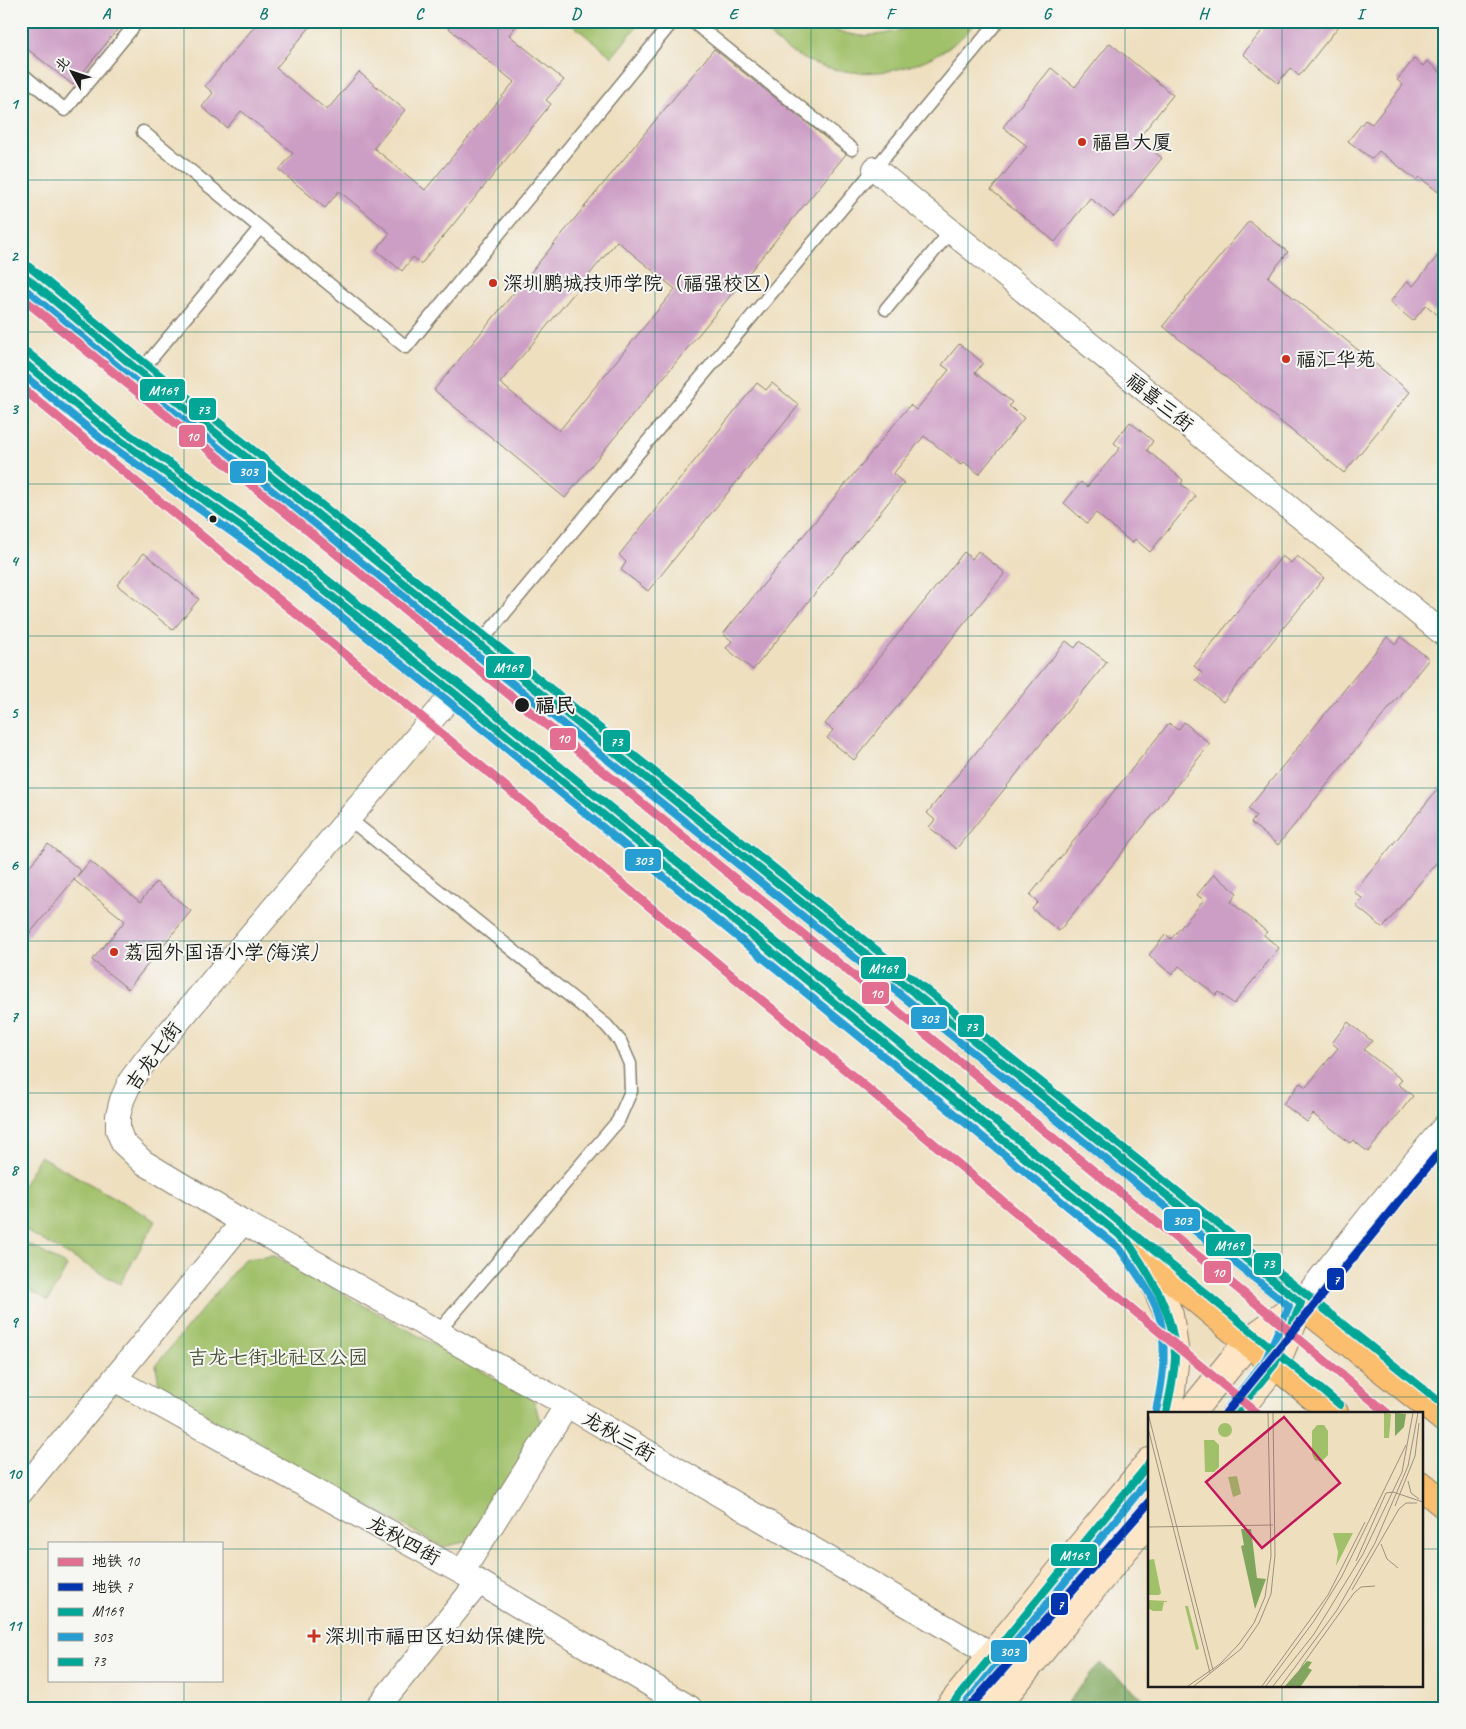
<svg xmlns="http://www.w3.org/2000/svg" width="1466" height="1729" font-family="Caveat,'LXGW WenKai TC',sans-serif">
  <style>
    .green { fill: #a0c069; stroke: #5e6e42 }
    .forest { fill: #80a65d; stroke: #4e613c }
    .building { fill: #cd9ec5; fill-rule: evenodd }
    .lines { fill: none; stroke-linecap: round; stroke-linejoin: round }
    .service-casing { stroke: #857e6e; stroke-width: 15 }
    .minor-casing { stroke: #857e6e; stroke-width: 26 }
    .secondary-casing { stroke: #857e6e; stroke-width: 30 }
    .primary-casing { stroke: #857e6e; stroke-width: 30 }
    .service { stroke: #fff; stroke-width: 12 }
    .minor { stroke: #fff; stroke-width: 24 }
    .secondary { stroke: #fde5c5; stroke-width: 28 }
    .primary { stroke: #fbbe6e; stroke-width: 28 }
    .bus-1-casing { stroke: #f6f6f2; stroke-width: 11 }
    .bus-2-casing { stroke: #f6f6f2; stroke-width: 11 }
    .bus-3-casing { stroke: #f6f6f2; stroke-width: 11 }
    .bus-1 { stroke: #02a696; stroke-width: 8 }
    .bus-2 { stroke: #269ed2; stroke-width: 8 }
    .bus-3 { stroke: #02a696; stroke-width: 8 }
    .metro-1-casing { stroke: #f6f6f2; stroke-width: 12 }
    .metro-2-casing { stroke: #f6f6f2; stroke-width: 12 }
    .metro-1 { stroke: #e26e91; stroke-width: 9 }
    .metro-2 { stroke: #0035ad; stroke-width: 9 }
    .grid { fill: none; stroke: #0f766e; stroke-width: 1; stroke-opacity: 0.55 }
    .poi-dot { fill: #c8321e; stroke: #f6f6f2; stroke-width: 2 }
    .bus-dot { fill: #1c1c1c; stroke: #f6f6f2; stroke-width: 2 }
    .labels { text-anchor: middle; stroke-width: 4; stroke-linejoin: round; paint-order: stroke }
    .poi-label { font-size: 20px; fill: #1c1c1c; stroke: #f6f6f2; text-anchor: start }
    .street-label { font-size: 20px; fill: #1c1c1c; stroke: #f6f6f2 }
    .stop-label { font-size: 20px; font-weight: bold; fill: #1c1c1c; stroke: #f6f6f2; text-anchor: start }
    .park-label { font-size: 20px; fill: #4a5537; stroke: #f6f6f2 }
    .inset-road { fill: none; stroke: #9a917e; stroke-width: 1 }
    .view { fill: #c2185b; fill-opacity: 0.15; stroke: #c2185b; stroke-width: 2.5 }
    .inset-edge { fill: none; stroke: #1c1c1c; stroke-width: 2.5 }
    .line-badge { stroke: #f6f6f2; stroke-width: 2 }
    .badge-label { font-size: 14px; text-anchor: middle; font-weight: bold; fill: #fff }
    .neatline { fill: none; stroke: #0f766e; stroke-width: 2 }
    .grid-label { font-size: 16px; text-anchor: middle; font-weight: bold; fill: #0f766e }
  </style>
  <rect width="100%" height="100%" fill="#f6f6f2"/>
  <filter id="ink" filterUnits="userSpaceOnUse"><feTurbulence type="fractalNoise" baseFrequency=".02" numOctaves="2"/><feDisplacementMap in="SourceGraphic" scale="10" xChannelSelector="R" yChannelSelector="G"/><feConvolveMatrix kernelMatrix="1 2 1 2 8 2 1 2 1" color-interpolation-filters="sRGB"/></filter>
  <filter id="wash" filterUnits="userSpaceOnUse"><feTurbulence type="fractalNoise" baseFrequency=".0096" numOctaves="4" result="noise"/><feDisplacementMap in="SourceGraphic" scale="20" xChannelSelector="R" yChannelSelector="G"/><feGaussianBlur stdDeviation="1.12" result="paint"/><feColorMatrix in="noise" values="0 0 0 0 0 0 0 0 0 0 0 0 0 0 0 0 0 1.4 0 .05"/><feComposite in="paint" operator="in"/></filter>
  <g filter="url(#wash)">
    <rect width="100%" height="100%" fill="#eedfbf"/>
    <g class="green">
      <polygon points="568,21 641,21 612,57"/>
      <path d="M753,21H814L839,32L861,36L884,34L905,29L921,21H977C936,72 861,87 802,58C784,49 768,34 753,21Z"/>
      <polygon points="40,1156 156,1221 120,1284 21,1228 21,1189"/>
      <polygon points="21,1240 67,1266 48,1301 21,1285"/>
      <polygon points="275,1256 534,1400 542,1429 473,1540 443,1547 160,1392 156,1365 244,1259"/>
    </g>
    <polygon class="forest" points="1100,1663 1155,1708 1063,1708"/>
    <g id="blocks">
      <g class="building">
        <polygon points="21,21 124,21 73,85 21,44"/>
        <polygon points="259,21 315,21 276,68 327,110 359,72 405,110 374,148 425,190 514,82 440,21 520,21 509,35 564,80 546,100 551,104 421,264 413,257 402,271 376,250 390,233 339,191 325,208 279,170 293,153 241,111 227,128 202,107 213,93 205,86"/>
        <polygon points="1270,21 1343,21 1299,76 1290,68 1278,83 1243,54"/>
        <polygon points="1110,43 1173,95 1138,139 1162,158 1114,217 1090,198 1055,242 991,190 1027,146 1003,127 1051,68 1075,87"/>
        <path d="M714,49L846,154L565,498L434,390ZM617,241L675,289L559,431L500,383Z"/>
        <polygon points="1414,59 1423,66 1427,61 1445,76 1445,197 1419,177 1416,180 1379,151 1372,159 1348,141 1365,120 1372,124 1403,85 1397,80"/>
        <polygon points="1249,221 1288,252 1268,277 1410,392 1344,473 1163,326"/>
        <polygon points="1445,247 1445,321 1426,305 1413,321 1390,302 1407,281 1413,286"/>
        <polygon points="959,344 983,363 975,373 1012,402 1009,406 1024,418 979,474 964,462 961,465 924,436 893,474 904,483 753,670 726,648 732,641 723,634 910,405 916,410 949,370 942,365"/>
        <polygon points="757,383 766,390 772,383 799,405 648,591 621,570 626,562 619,555"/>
        <polygon points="1130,422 1153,441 1147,450 1183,480 1181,484 1196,496 1150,552 1135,539 1132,543 1096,513 1087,523 1064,503 1081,482 1087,487 1120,448 1114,443"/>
        <polygon points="978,551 1005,573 854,760 827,738 833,730 825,724 964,552 972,559"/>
        <polygon points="144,553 199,599 173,630 117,585"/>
        <polygon points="1282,556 1291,563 1297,556 1324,578 1223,702 1196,680 1202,673 1194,666"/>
        <polygon points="1387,637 1396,644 1401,637 1429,659 1278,845 1251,823 1256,816 1248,809"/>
        <polygon points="1066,641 1075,648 1080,641 1107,662 956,849 929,827 935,820 927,813"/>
        <polygon points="1184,722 1210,744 1059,931 1032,909 1038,902 1030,895 1169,723 1178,730"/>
        <polygon points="1445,780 1445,852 1383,928 1356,906 1363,899 1354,892"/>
        <polygon points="48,844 81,871 21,944 21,876"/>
        <polygon points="90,861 140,902 156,882 191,911 128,989 92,960 125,921 74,880"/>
        <polygon points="1214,874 1237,893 1231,902 1267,932 1264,935 1279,948 1234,1004 1219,992 1216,995 1179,966 1172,975 1149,955 1166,934 1171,939 1204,900 1197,895"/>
        <polygon points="1348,1022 1372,1041 1364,1050 1402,1080 1398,1084 1413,1096 1368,1152 1353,1140 1350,1143 1313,1114 1307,1122 1283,1104 1300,1083 1306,1087 1338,1048 1332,1043"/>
      </g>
    </g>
  </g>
  <g filter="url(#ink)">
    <use href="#blocks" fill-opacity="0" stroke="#857e6e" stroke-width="1"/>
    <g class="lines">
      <defs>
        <g id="service">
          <polyline points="692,21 852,149"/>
          <polyline points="21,73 65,110 138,21"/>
          <polyline points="143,132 406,347 673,21"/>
          <polyline points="886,309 950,232"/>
          <polyline points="140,372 260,228"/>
          <polyline points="479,644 998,21"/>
          <polyline points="348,818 606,1025 620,1041 630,1064 631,1091 618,1121 438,1332"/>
        </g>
        <g id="minor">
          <polyline points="875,169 1445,635"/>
          <polyline points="243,1222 567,1405 993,1655"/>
          <polyline points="1301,1303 1369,1217 1445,1126"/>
          <polyline points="114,1379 479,1582 690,1708"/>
          <polyline points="21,1492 243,1222 143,1162 123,1143 118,1130 118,1116 122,1100 131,1080 146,1060 454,693"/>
          <polyline points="462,1572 567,1405"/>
          <polyline points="377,1708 479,1582"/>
        </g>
        <g id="secondary">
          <polyline points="1134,1251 1154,1282 1169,1315 1175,1355 1171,1391 1166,1413"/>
          <polyline points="1190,1413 1248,1342 1301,1303"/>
          <polyline points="1236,1413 1275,1364 1301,1303"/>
          <polyline points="949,1708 1150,1462"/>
          <polyline points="994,1708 1150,1518"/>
        </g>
        <g id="primary">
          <polyline points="21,273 140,372 1445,1419"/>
          <polyline points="21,360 110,433 267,545 454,693 1128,1242 1334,1413"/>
          <polyline points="1422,1486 1445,1505"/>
        </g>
      </defs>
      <use href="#service" class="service-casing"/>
      <use href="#minor" class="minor-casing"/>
      <use href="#secondary" class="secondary-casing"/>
      <use href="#primary" class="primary-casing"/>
      <use href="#service" class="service"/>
      <use href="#minor" class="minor"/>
      <use href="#secondary" class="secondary"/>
      <use href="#primary" class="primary"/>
      <defs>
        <g id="bus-1">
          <polyline points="21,273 140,372 1301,1303 1275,1364 1236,1413"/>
          <path d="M21,360L110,433L267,545L454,693L1128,1242C1151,1277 1174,1312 1175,1355C1175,1374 1170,1394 1166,1413"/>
          <polyline points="949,1708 1147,1466 1150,1460"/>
        </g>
        <g id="bus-2">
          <polyline points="21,286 134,380 1289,1306 1266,1359 1228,1407"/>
          <path d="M21,373L104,441L261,553L448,701L1120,1249C1134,1270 1154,1295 1160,1319C1167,1351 1163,1380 1156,1411"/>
          <polyline points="962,1708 1150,1478"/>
        </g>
        <g id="bus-3">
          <polyline points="27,265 146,364 1445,1406"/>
          <polyline points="27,352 116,425 273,537 460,685 1134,1234 1340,1405"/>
        </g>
      </defs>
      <use href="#bus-1" class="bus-1-casing"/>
      <use href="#bus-2" class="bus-2-casing"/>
      <use href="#bus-3" class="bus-3-casing"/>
      <use href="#bus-1" class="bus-1"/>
      <use href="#bus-2" class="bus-2"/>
      <use href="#bus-3" class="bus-3"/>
      <defs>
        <g id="metro-1">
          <polyline points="21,297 1268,1313 1387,1413"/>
          <polyline points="21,387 476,762 1257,1413"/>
        </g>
        <g id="metro-2">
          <polyline points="1226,1413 1445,1145"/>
          <polyline points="969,1708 1150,1501"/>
        </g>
      </defs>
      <use href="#metro-1" class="metro-1-casing"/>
      <use href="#metro-2" class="metro-2-casing"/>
      <use href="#metro-1" class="metro-1"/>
      <use href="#metro-2" class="metro-2"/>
    </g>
  </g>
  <path class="grid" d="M184,21V1543M341,21V1708M498,21V1708M655,21V1708M811,21V1708M968,21V1708M1125,21V1708M1282,21V1413M21,180H1445M21,332H1445M21,484H1445M21,636H1445M21,788H1445M21,941H1445M21,1093H1445M21,1245H1445M21,1397H1445M21,1549H49M221,1549H1150M1422,1549H1445M184,1680V1708M1282,1685V1708"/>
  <g class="poi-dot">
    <circle cx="1082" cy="142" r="5"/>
    <circle cx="493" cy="283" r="5"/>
    <circle cx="1286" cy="359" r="5"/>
    <circle cx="114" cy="952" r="5"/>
    <path d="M311.5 1628.5h5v5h5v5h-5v5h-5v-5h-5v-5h5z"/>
  </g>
  <g class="bus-dot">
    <circle cx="213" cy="519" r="4.5"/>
    <circle cx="522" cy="705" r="8"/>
  </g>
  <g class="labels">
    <g class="poi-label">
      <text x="1092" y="149">福昌大厦</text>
      <text x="503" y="290">深圳鹏城技师学院（福强校区）</text>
      <text x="1296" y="366">福汇华苑</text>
      <text x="124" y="959">荔园外国语小学(海滨)</text>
      <text x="325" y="1643">深圳市福田区妇幼保健院</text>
    </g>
    <g class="street-label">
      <text transform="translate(1160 402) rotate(39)" y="7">福喜三街</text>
      <text transform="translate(153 1056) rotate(-54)" y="7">吉龙七街</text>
      <text transform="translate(619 1436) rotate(30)" y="7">龙秋三街</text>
      <text transform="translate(404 1540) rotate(29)" y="7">龙秋四街</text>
    </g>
    <g class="stop-label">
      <text x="535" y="712">福民</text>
    </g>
    <g class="park-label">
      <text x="278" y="1364">吉龙七街北社区公园</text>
    </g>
  </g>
  <g transform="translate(1148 1412)">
    <rect width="275" height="275" fill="#eedfbf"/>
    <path d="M236,1L243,2L241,26H236ZM70 18a7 7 0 1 1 14 0a7 7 0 1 1-14 0ZM169,13H176L180,19V43L173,50L167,48L164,42V19ZM56,28H66L71,33V55L66,60H57ZM89,64L93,82L85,85L80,65ZM185,121H205L188,154L190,140ZM6,147L13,181L11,183H0V148ZM0,188L19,189V190H16L14,199H5L0,196ZM37,194H40L51,237L48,238Z" fill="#a0c069"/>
    <path d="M247,1L258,2L256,15L247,24ZM93,117H103L109,166L118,167L107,197L93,134L96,133ZM159,249L164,250L160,256L164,258L153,274H137Z" fill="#80a65d"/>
    <path class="inset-road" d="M0,1L65,258M0,16L62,261M260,69L263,81L271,87M247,94L267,44L271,11M0,115L125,113M233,132L239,147L250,156M208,149L238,81L245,80L275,90M204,178L251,97L258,91H269M40,274L72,252L91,232L106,211L117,185L123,144L120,1M46,274L93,237L111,211L123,182L127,143L125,1M114,274L180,183L217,110M118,274L166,209L194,164L258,33M125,274L166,222L215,142L254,60L265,1M133,274L189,198L227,131L260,54L270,1M144,274L155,252L206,181L213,175L227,174M210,274H236"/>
    <path class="view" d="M136,5L192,71L114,136L58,70Z"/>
    <rect width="275" height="275" class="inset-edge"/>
  </g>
  <g class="line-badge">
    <rect x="139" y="378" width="47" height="24" rx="5" fill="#02a696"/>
    <rect x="188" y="397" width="29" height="24" rx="5" fill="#02a696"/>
    <rect x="178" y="424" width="28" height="24" rx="5" fill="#e26e91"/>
    <rect x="229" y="460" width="38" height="24" rx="5" fill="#269ed2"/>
    <rect x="485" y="655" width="47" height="24" rx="5" fill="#02a696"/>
    <rect x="549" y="727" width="28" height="24" rx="5" fill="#e26e91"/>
    <rect x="602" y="729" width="29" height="24" rx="5" fill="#02a696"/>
    <rect x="624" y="848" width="38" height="24" rx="5" fill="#269ed2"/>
    <rect x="860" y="956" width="47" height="24" rx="5" fill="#02a696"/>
    <rect x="861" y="981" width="29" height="24" rx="5" fill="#e26e91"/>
    <rect x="910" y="1006" width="38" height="24" rx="5" fill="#269ed2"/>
    <rect x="957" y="1014" width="28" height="24" rx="5" fill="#02a696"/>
    <rect x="1163" y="1208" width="38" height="24" rx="5" fill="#269ed2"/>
    <rect x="1205" y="1233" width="47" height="24" rx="5" fill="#02a696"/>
    <rect x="1253" y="1252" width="29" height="24" rx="5" fill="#02a696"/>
    <rect x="1203" y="1260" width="29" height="24" rx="5" fill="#e26e91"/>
    <rect x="1326" y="1267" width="19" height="24" rx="5" fill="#0035ad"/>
    <rect x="1050" y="1543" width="48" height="24" rx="5" fill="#02a696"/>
    <rect x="1050" y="1592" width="19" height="24" rx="5" fill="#0035ad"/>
    <rect x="990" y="1639" width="38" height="24" rx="5" fill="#269ed2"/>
  </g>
  <g class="badge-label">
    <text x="163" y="395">M169</text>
    <text x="203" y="414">73</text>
    <text x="192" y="441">10</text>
    <text x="248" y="476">303</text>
    <text x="508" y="672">M169</text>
    <text x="563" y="743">10</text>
    <text x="616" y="746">73</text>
    <text x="643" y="865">303</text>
    <text x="883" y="973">M169</text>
    <text x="876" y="998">10</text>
    <text x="929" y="1023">303</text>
    <text x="971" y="1031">73</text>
    <text x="1182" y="1225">303</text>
    <text x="1229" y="1250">M169</text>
    <text x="1268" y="1268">73</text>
    <text x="1218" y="1277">10</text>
    <text x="1336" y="1284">7</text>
    <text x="1074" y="1560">M169</text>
    <text x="1060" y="1609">7</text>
    <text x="1009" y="1656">303</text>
  </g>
  <rect width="1466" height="1729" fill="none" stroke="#f6f6f2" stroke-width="55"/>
  <rect x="48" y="1542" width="175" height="140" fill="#f6f6f2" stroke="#9f9f9c"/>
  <rect x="58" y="1558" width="25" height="8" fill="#e26e91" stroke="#9f9f9c"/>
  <text x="92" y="1566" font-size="15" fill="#1c1c1c">地铁 10</text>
  <rect x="58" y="1583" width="25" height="8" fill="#0035ad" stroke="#9f9f9c"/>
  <text x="92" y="1592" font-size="15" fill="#1c1c1c">地铁 7</text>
  <rect x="58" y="1608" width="25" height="8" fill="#02a696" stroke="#9f9f9c"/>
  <text x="92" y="1616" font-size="15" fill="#1c1c1c">M169</text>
  <rect x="58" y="1633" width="25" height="8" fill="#269ed2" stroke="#9f9f9c"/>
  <text x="92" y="1642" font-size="15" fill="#1c1c1c">303</text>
  <rect x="58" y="1658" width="25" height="8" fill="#02a696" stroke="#9f9f9c"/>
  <text x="92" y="1666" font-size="15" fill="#1c1c1c">73</text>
  <g transform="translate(72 72) rotate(310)" stroke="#f6f6f2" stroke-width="4" paint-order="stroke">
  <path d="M0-4L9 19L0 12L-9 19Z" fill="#1c1c1c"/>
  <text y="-8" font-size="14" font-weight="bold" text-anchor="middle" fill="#1c1c1c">北</text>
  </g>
  <rect x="28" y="28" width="1410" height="1674" class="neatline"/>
  <g class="grid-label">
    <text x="106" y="19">A</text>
    <text x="263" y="19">B</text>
    <text x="419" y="19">C</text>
    <text x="576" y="19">D</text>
    <text x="733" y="19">E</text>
    <text x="890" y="19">F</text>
    <text x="1047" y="19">G</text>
    <text x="1203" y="19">H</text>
    <text x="1360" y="19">I</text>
    <text x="14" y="109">1</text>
    <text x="14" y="261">2</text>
    <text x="14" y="414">3</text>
    <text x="14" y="566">4</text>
    <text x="14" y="718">5</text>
    <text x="14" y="870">6</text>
    <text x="14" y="1022">7</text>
    <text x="14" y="1175">8</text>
    <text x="14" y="1327">9</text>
    <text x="14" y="1479">10</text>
    <text x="14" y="1631">11</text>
  </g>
</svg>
